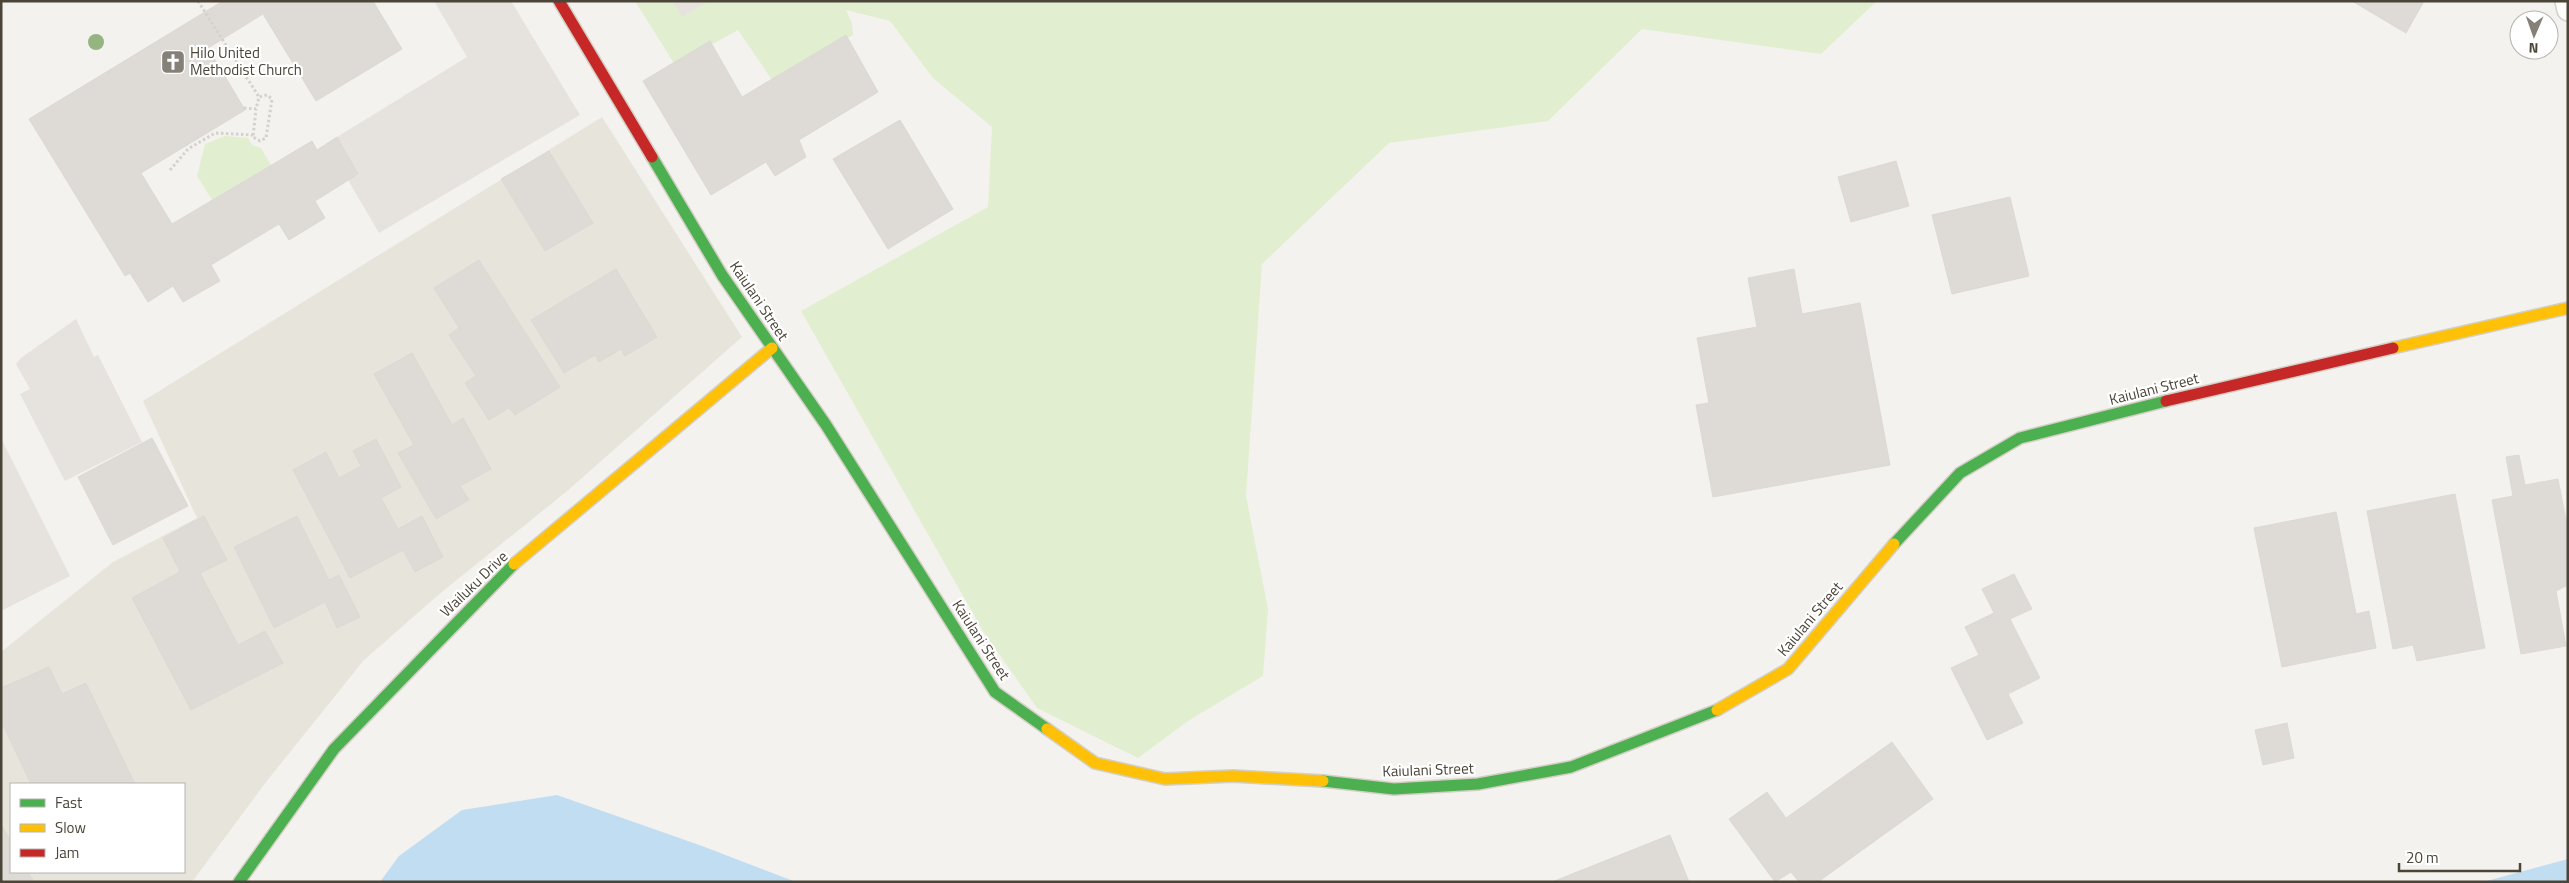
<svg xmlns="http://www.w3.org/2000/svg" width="2569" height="883" font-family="'Titillium Web',sans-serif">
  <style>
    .residential { fill: #e7e4dc; fill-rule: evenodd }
    .green { fill: #e1eecf }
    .parking { fill: #e6e3df }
    .water { fill: #c0ddf1 }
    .building { fill: #dedbd6; stroke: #dcd9d4 }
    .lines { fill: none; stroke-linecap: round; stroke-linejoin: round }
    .lane-casing { stroke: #d2d0cb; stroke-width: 24 }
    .fast-casing { stroke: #d3cfc5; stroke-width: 14 }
    .slow-casing { stroke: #d3cfc5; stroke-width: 14 }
    .jam-casing { stroke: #d3cfc5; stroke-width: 14 }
    .path { stroke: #d3d2cc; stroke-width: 3; stroke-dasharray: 2.5 2.5; stroke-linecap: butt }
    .lane { stroke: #fdfdfc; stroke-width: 21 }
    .fast { stroke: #4caf50; stroke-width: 11 }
    .slow { stroke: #ffc107; stroke-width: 11 }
    .jam { stroke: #c62828; stroke-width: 11 }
    .tree { fill: #96b382 }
    .labels { text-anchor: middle; stroke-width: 4.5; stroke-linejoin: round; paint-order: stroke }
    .poi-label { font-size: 15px; fill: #4b4439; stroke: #fff; text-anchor: start }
    .street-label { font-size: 15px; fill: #4b4439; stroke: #fff }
  </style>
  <rect width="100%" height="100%" fill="#f4f2ee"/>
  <path class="residential" d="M602,117L742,337L566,492L443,591L364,660L266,782L192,882H1V652L113,562L197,518L143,401ZM11,784H184V872H11Z"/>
  <g class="green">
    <polygon points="635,1 1877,1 1821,54 1642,29 1548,121 1389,143 1262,264 1246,496 1268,609 1263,676 1188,721 1138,758 1037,708 983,631 801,311 988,207 992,127 933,78 890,21 846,10 852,23 853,35 772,80 738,30 675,65"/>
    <polygon points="225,136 248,138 252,145 261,148 271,165 212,200 197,176 205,144"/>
  </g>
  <g class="parking">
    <polygon points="434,1 511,1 580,115 379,233 348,180 358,174 337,137 467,57"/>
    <polygon points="673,1 709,1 682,17"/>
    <polygon points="76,319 94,357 98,355 142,442 65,481 20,394 30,389 16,364 21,358"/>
    <polygon points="1,438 70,576 1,611"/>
  </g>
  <g class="water">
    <polygon points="557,795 702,846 796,882 380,882 399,856 462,810"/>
    <polygon points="2568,859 2568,882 2483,882"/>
  </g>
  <g class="building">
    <polygon points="223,1 373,1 402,49 316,101 263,14 208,48 245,110 141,173 172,224 312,141 317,150 337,137 358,174 315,201 325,218 289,240 279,224 211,265 220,281 183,302 173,286 148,302 130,273 125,276 29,119"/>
    <polygon points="2352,1 2424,1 2406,33"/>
    <polygon points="846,35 878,92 799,140 806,157 775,176 766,162 711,195 643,81 710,41 742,97"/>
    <polygon points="900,120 953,209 888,249 833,159"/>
    <polygon points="549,151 593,223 545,251 501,179"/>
    <polygon points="1896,161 1909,206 1851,222 1838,177"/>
    <polygon points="2010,197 2029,276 1952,294 1932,215"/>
    <polygon points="479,260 560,387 515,415 509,408 489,420 465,383 476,376 449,335 459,328 434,288"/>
    <polygon points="616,269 657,337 625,356 621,349 599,362 595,355 564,373 531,320"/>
    <polygon points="1794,269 1802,314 1860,303 1890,465 1713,497 1696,405 1709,403 1697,338 1757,327 1748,278"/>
    <polygon points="412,353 452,425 463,418 491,469 460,486 469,500 436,519 398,453 414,445 374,374"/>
    <polygon points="152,438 188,506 113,545 78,477"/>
    <polygon points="376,439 401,487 381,498 398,529 422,516 443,557 415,572 403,550 350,578 293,470 326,452 339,478 361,466 353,451"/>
    <polygon points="2519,455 2525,485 2558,479 2568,530 2568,585 2556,591 2566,646 2521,654 2492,500 2513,496 2506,457"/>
    <polygon points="2455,494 2485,648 2417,661 2413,645 2393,649 2367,511"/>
    <polygon points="2336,512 2356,614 2369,611 2376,648 2282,667 2254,528"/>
    <polygon points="204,516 227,560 200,573 238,645 265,631 283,663 191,710 132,598 180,572 163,538"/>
    <polygon points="297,516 329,580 339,575 360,617 337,628 325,602 274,628 234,547"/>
    <polygon points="2014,574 2032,609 2010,619 2040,678 2008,694 2023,723 1987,740 1951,668 1979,655 1965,627 1994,613 1982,589"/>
    <polygon points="49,667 62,694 86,683 135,784 31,784 1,721 1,688"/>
    <polygon points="2287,723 2294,758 2263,765 2255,730"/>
    <polygon points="1892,742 1933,799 1818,882 1799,882 1791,872 1775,882 1729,819 1767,792 1786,818"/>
    <polygon points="1,824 11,842 11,872 28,872 34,882 1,882"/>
    <polygon points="1670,835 1689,882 1552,882"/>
  </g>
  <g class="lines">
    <defs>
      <polyline id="lane" points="2566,1 2568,10"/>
      <g id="fast">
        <polyline points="652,157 722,275 826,425 995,692 1047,729"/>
        <polyline points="1894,544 1960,473 2020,438 2166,401"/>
        <polyline points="1323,781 1394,789 1478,784 1571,767 1717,710"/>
        <polyline points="239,882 334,749 514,564"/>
      </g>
      <g id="slow">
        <polyline points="2393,348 2568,308"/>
        <polyline points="514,564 772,348"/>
        <polyline points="1717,710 1788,669 1894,544"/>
        <polyline points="1047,729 1095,763 1165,779 1233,776 1323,781"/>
      </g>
      <g id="jam">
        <polyline points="559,1 652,157"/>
        <polyline points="2166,401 2393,348"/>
      </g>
    </defs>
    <use href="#lane" class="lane-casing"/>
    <use href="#fast" class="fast-casing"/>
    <use href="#slow" class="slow-casing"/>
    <use href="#jam" class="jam-casing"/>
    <g class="path">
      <polyline points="198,1 259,97"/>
      <polyline points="244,108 256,109 259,97 267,95 272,99 266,138 260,141 253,137 256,109"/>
      <polyline points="170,170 188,149 215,133 253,135"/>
    </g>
    <use href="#lane" class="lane"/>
    <use href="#fast" class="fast"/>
    <use href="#slow" class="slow"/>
    <use href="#jam" class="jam"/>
  </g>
  <circle class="tree" cx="96" cy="42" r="8"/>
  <defs>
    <symbol id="church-square" viewBox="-11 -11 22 22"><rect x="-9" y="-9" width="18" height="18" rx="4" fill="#868178" stroke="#fff"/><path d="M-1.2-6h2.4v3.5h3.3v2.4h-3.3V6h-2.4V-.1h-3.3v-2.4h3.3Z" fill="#fff"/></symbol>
  </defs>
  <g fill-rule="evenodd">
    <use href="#church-square" x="159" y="48" width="28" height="28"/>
  </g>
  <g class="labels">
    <g class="poi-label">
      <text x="190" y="58">Hilo United<tspan x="190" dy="17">Methodist Church</tspan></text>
    </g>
    <g class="street-label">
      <text transform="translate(759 301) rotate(56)" y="5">Kaiulani Street</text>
      <text transform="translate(2154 389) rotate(-14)" y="5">Kaiulani Street</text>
      <text transform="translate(474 584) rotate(-44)" y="5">Wailuku Drive</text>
      <text transform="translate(1810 619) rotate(-50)" y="5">Kaiulani Street</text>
      <text transform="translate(981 640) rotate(57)" y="5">Kaiulani Street</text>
      <text transform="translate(1428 770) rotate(-2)" y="5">Kaiulani Street</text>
    </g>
  </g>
  <rect width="2569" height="883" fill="none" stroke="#4b4439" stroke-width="5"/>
  <rect x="10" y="783" width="175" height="90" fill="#ffffff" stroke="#b7b4b0"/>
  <rect x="20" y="799" width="25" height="8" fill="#4caf50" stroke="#b7b4b0"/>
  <text x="55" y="808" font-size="15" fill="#4b4439">Fast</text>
  <rect x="20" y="824" width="25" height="8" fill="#ffc107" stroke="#b7b4b0"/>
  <text x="55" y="833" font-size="15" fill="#4b4439">Slow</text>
  <rect x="20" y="849" width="25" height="8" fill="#c62828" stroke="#b7b4b0"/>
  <text x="55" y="858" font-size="15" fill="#4b4439">Jam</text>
  <g transform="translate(2534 35) rotate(182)"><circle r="24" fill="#ffffff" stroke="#b7b4b0"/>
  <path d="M0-4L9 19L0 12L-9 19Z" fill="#868178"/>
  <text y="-8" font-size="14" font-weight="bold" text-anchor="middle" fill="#4b4439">N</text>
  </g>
  <path d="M2399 863v8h121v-8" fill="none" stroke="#4b4439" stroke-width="2.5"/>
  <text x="2406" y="863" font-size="15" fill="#4b4439" stroke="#ffffff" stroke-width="4" paint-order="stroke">20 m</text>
</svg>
